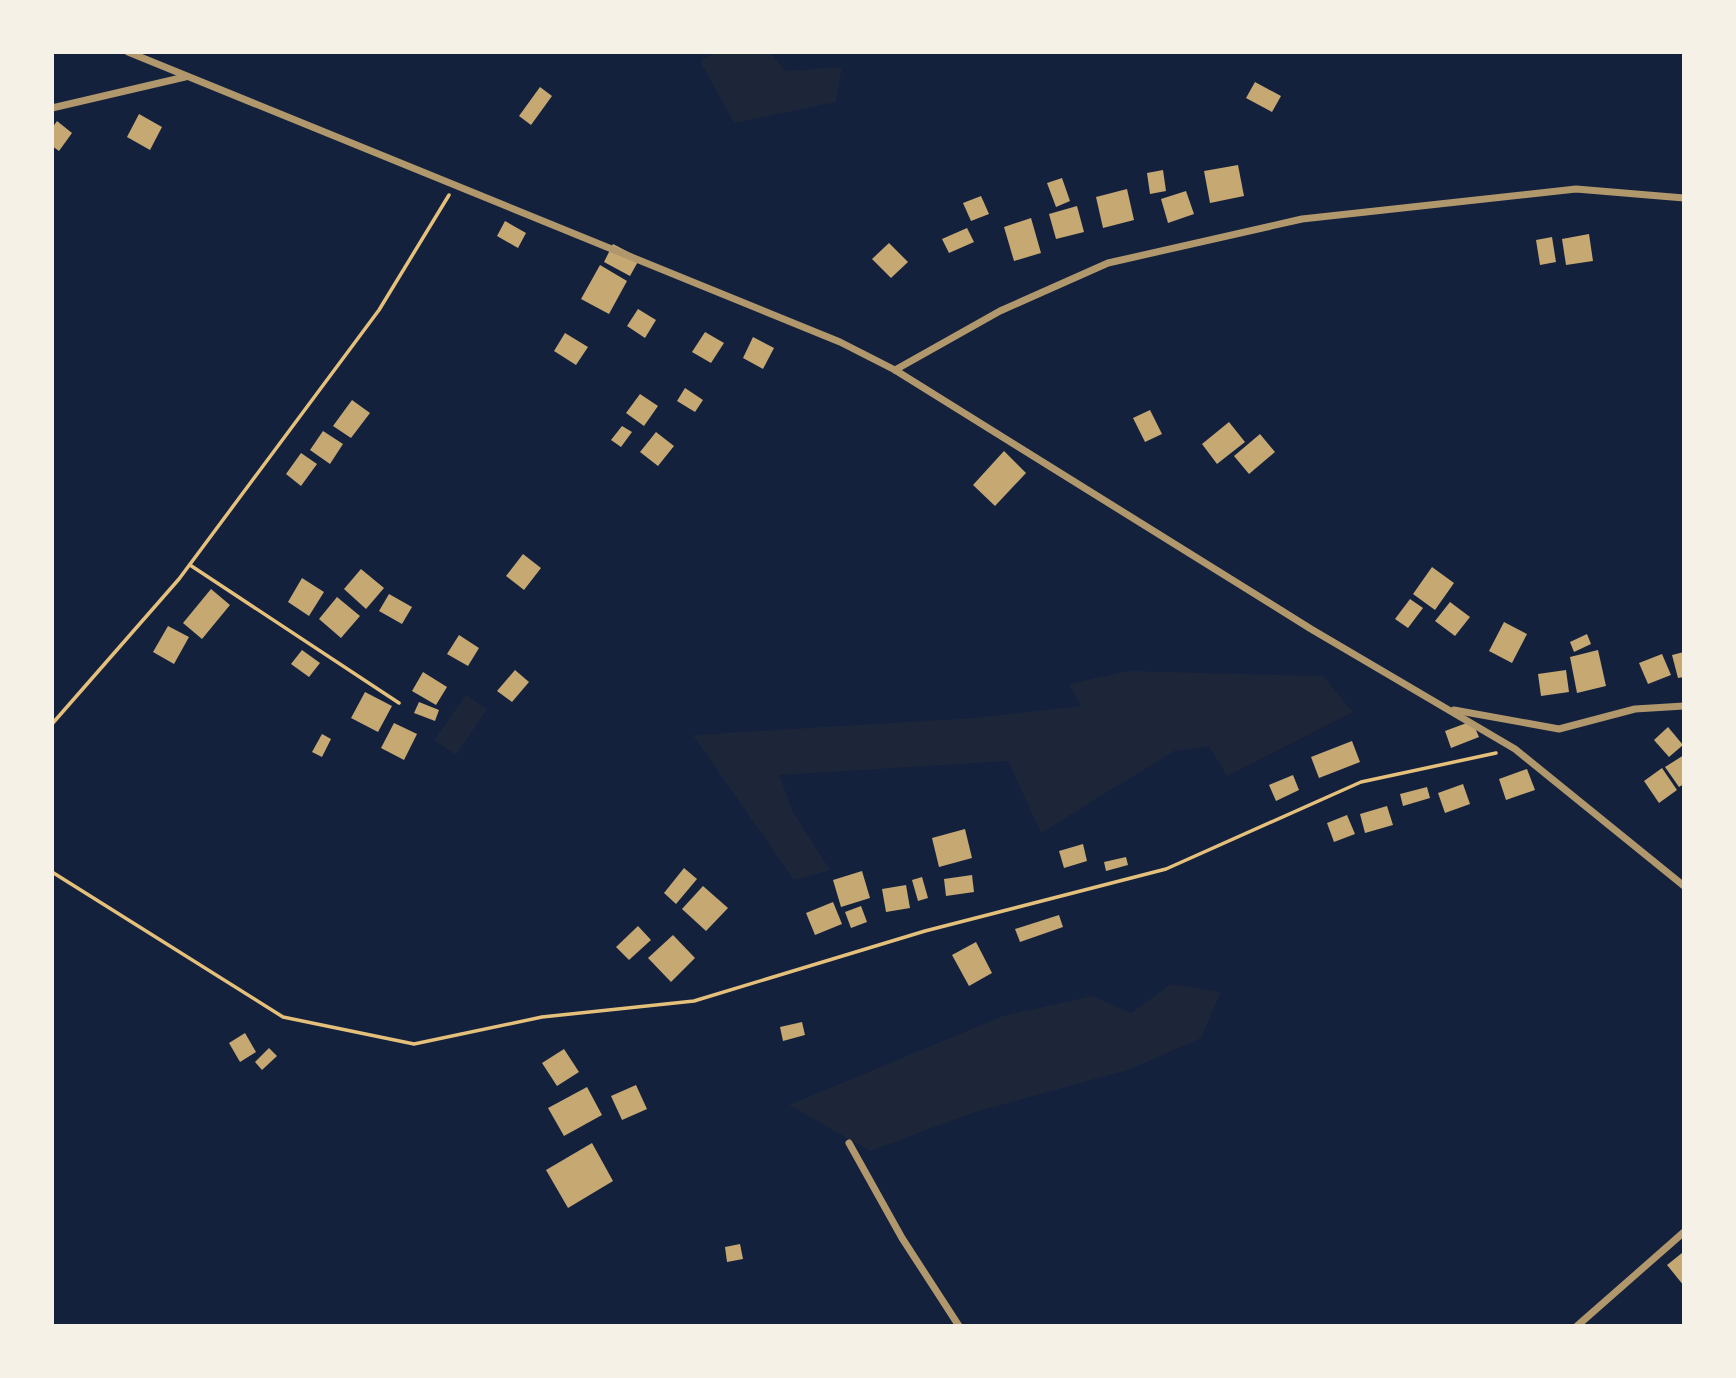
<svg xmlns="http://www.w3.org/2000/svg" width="1736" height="1378" font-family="'PT Serif',serif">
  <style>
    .green { fill: #1d2539 }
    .building { fill: #c6a872 }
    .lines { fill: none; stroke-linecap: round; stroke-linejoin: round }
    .path { stroke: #e5c07b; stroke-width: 3.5 }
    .minor { stroke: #b1986c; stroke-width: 7 }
  </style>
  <rect width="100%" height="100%" fill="#14213d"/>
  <g class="green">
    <polygon points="769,52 786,71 842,67 836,102 734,123 700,61 714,53"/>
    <polygon points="1128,671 1323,676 1353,712 1227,776 1209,746 1174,751 1041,833 1008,761 779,775 793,812 830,870 794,880 693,735 975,718 1081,706 1069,684"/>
    <polygon points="466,695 487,709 456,755 434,740"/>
    <polygon points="1171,984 1221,992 1201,1038 1131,1069 972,1113 870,1151 789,1105 1003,1016 1092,996 1131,1013"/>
  </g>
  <g class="building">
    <polygon points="1255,82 1281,96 1272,112 1246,98"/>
    <polygon points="540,87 552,96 531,125 519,116"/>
    <polygon points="139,114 162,127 150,150 127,137"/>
    <polygon points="57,121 72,133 59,151 52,146 52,128"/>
    <polygon points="1238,165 1244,196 1210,203 1204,171"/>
    <polygon points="1163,170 1166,191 1150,194 1147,173"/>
    <polygon points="1062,178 1070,201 1056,207 1047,183"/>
    <polygon points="1127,189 1134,220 1103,228 1096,197"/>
    <polygon points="1186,191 1194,214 1168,223 1161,199"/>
    <polygon points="981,196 989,214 971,221 963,203"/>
    <polygon points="1077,206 1084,232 1056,239 1049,214"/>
    <polygon points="1031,218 1041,253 1014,261 1004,227"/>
    <polygon points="505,221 526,233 518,248 497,236"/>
    <polygon points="967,228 974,242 949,253 942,239"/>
    <polygon points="1589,234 1593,261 1566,265 1562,239"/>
    <polygon points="1552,237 1556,262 1540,265 1536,240"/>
    <polygon points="889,243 908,262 891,278 872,259"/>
    <polygon points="613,244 640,258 630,276 604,262"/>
    <polygon points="600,265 627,281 609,314 581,299"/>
    <polygon points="638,309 656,320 645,338 627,326"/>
    <polygon points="705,332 724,343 711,363 692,352"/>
    <polygon points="565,333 588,347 576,365 554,351"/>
    <polygon points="753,337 774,348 763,369 743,358"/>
    <polygon points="685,388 703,400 695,412 677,401"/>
    <polygon points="640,394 658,406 644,426 626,413"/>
    <polygon points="352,400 370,413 351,438 333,426"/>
    <polygon points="1150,410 1162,434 1145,442 1133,418"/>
    <polygon points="1229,422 1245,442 1217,464 1202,444"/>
    <polygon points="622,426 632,432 621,447 611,440"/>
    <polygon points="323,431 343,444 330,464 310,450"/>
    <polygon points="656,432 674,446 658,466 640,452"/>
    <polygon points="1260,434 1275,452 1249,474 1234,456"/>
    <polygon points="1004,451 1026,473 995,506 973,485"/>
    <polygon points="301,453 317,464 301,486 286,474"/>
    <polygon points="523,554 541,568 524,590 506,576"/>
    <polygon points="1432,567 1454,583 1435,610 1413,594"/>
    <polygon points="361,569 384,588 366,609 344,589"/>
    <polygon points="302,578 324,592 309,616 288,602"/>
    <polygon points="211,589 230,605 202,639 183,623"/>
    <polygon points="389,594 412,607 402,624 379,611"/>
    <polygon points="337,597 360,616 341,638 319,619"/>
    <polygon points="1410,599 1423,608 1408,628 1395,619"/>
    <polygon points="1450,602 1470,617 1455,636 1435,621"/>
    <polygon points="1504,622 1527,634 1512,663 1489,651"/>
    <polygon points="168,626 189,637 174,664 153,652"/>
    <polygon points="1587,634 1591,644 1574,652 1570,642"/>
    <polygon points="459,635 479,648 468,666 447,654"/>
    <polygon points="302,650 320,663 309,677 291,664"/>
    <polygon points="1598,650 1606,686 1577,693 1570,657"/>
    <polygon points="1684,652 1684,677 1678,678 1672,655"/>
    <polygon points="1662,654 1671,675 1648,684 1639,663"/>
    <polygon points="515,670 529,682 512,702 497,691"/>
    <polygon points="1566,670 1569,692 1541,696 1538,674"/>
    <polygon points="423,672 447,687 436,705 412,691"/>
    <polygon points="365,692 392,706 378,732 351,718"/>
    <polygon points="419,702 439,710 435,721 414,713"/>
    <polygon points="1472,721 1479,737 1451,748 1445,731"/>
    <polygon points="394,723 417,734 404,760 381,748"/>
    <polygon points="1668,727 1683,745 1669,757 1654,740"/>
    <polygon points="322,734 331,739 322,757 312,752"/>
    <polygon points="1352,741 1360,762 1319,778 1311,757"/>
    <polygon points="1684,755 1684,784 1679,787 1665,767"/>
    <polygon points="1662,768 1677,790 1659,803 1644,781"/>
    <polygon points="1527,769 1535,790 1506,800 1499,779"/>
    <polygon points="1293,775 1299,790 1276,801 1269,785"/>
    <polygon points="1463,784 1470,804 1445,813 1438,793"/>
    <polygon points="1427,787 1430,798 1403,806 1400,794"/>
    <polygon points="1387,806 1393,825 1365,833 1360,814"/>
    <polygon points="1347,815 1355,834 1334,842 1327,823"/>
    <polygon points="965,829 972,858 939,867 932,838"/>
    <polygon points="1083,844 1087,861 1064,868 1059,851"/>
    <polygon points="1126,857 1128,865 1106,871 1104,862"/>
    <polygon points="684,868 697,879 676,904 664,893"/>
    <polygon points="862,871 870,898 841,907 833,880"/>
    <polygon points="972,875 974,892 946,896 944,879"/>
    <polygon points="922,877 928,898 918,901 912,880"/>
    <polygon points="906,885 910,908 886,912 882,889"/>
    <polygon points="703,886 728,908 706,931 682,909"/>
    <polygon points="833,902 842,924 815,935 806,913"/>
    <polygon points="861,906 867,922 851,928 845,912"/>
    <polygon points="1059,915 1063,927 1020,942 1015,929"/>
    <polygon points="638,926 651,940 629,960 616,947"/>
    <polygon points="673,935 695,958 671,982 648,958"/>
    <polygon points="976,942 992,973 969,986 952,955"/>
    <polygon points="802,1022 805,1035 783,1041 780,1027"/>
    <polygon points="245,1033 256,1052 240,1062 229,1043"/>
    <polygon points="269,1048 277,1056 262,1070 255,1062"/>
    <polygon points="564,1049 579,1072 557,1086 542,1063"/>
    <polygon points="636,1085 647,1109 622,1120 611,1096"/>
    <polygon points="587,1087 602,1115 564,1136 548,1108"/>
    <polygon points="592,1143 613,1181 568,1208 546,1170"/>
    <polygon points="740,1244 743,1259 727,1262 725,1247"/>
    <polygon points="1682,1253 1684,1255 1684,1286 1667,1265"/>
  </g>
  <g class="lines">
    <g class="path">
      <polyline points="190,565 399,703"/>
      <polyline points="52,724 179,579 379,310 449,195"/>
      <polyline points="52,872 283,1017 414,1044 542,1017 694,1001 925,931 1166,869 1361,782 1496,753"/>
    </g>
    <g class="minor">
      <polyline points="128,52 840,342 895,370 1311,629 1515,749 1684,886"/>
      <polyline points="52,108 185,77"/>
      <polyline points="895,370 1000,311 1108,263 1302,219 1576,189 1684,198"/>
      <polyline points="1454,710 1559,729 1635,709 1684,706"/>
      <polyline points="849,1143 902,1238 959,1326"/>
      <polyline points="1577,1326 1684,1232"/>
    </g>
  </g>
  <rect width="1736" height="1378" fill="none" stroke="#f6f1e7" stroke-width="108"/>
</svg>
